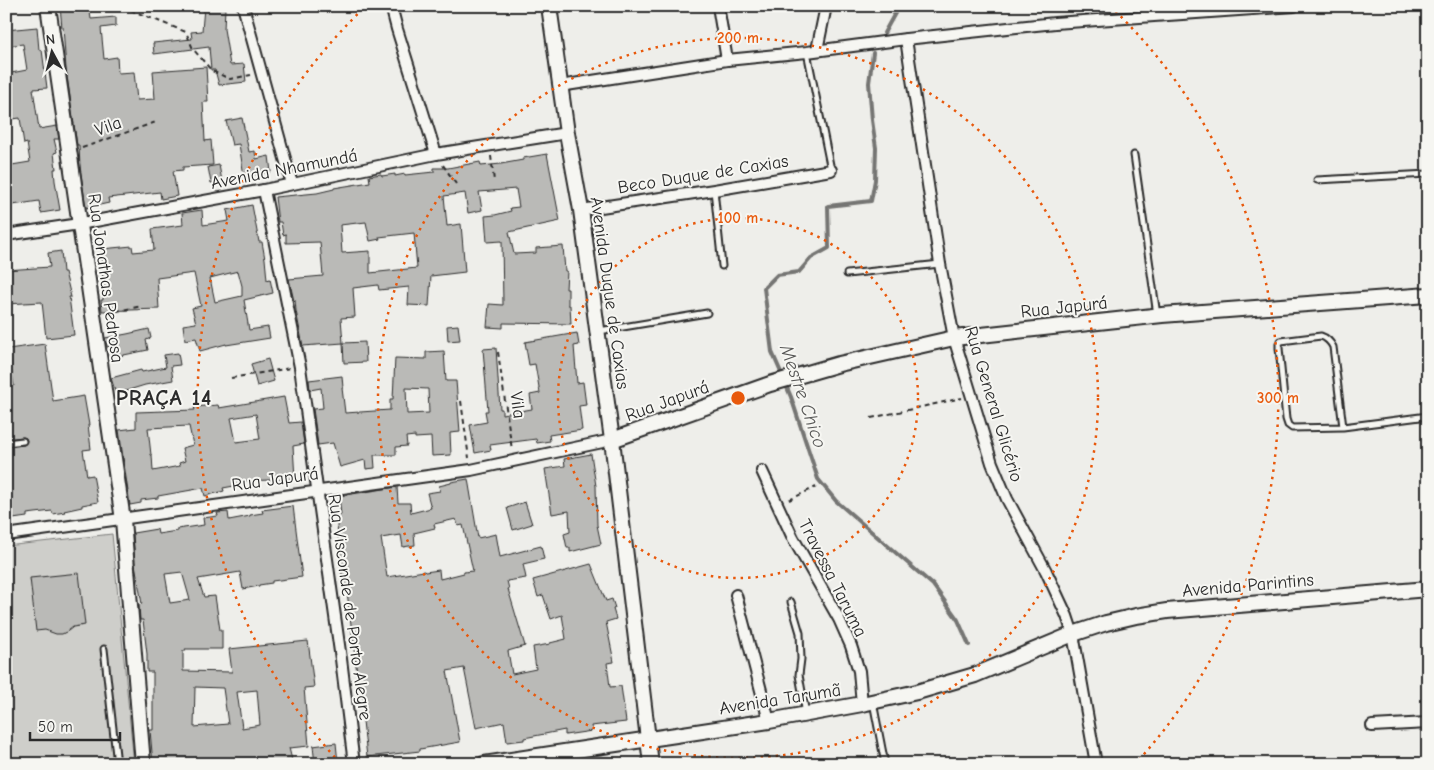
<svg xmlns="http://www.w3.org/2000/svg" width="1434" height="770" font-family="'Comic Neue',sans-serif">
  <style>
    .green { fill: #cececa; stroke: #7c7c7a }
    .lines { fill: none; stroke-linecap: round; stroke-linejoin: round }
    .stream { stroke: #757573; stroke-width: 4 }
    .building { fill: #babab7; stroke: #2b2b2b; fill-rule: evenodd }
    .lane-casing { stroke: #2b2b2b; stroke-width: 9 }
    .street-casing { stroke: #2b2b2b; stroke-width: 14 }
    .secondary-casing { stroke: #2b2b2b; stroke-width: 18 }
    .path { stroke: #2b2b2b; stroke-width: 2; stroke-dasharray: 5 4; stroke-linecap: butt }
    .lane { stroke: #f6f6f2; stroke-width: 5 }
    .street { stroke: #f6f6f2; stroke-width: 10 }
    .secondary { stroke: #f6f6f2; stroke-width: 14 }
    .ring { fill: none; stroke: #e8590c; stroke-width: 2.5; stroke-dasharray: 2.5 5 }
    .labels { text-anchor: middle; stroke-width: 4; stroke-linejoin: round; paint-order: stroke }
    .street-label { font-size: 18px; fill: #2b2b2b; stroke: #f6f6f2 }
    .water-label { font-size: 19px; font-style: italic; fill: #565655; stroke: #f6f6f2 }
    .district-label { font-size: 22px; font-weight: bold; letter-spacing: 1px; fill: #2b2b2b; stroke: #f6f6f2 }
    .centre { fill: #e8590c; stroke: #f6f6f2; stroke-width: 2.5 }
    .ring-label { font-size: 15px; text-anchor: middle; font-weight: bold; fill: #e8590c; stroke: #f6f6f2; stroke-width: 4; stroke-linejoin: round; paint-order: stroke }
  </style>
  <rect width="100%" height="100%" fill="#eeeeea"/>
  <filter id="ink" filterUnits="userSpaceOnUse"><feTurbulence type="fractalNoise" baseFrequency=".02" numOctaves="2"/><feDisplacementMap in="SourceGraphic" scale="10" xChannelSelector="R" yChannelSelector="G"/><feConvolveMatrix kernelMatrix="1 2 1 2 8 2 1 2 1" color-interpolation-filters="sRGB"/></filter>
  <g filter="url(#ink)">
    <polygon class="green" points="112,534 134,764 6,764 6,546"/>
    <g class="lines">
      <g class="stream">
        <polyline points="884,33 899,6"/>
        <polyline points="783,377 772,352 764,288 777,275 799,272 811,258 829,248 828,206 871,201 875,180 876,148 872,120 869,83 873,53"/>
        <polyline points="785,383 791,397 818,479 836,501 933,585 958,620 969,645"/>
      </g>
    </g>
    <g class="building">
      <polygon points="60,6 89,6 91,19 116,17 116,26 101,28 104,59 117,57 118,73 134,72 137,100 155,99 153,71 206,67 208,102 203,102 205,141 211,140 213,165 183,167 183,170 173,171 177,196 161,199 160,192 108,198 109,203 86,208 80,168 79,145 77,145 66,69 63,27 62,28"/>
      <polygon points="204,7 225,8 224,29 230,65 244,64 246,82 219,85 215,70 211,70 209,47 154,54 153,43 192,39 191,32 202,31"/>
      <polygon points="37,27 39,50 42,50 47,88 33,89 39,129 57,126 59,139 54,139 57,152 54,153 56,169 54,169 55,181 60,210 41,213 39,201 6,206 6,166 30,162 27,143 24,144 20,118 6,120 6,93 9,93 6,74 27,70 23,44 6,46 6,30"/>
      <polygon points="242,118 249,152 255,151 256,159 269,156 271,172 244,176 239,144 232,145 226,121"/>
      <path d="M547,154L560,221L509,232L514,254L536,253V248L563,246L565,271H567L566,289H568V305H570L571,324L503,323V328L487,327L489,304L503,305L502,241L487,242L485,216L495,215L511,211L510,208L519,207L516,189L479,192L482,210L468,213L465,193L444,196L447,226L461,224L465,272L431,276L429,306L408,305L409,287L379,290L378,285L353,288L355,317L341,318L343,343L303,346L296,311L295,300L294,301L289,279L323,276L320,242L286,243V234L283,235L281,222H278L275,197L317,193L334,189V188L370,182L369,176L381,174L382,176L395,174V176L405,174V175L434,172V168H448L480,162L481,166L501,164L523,160V158ZM366,222L370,241L380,239L379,237L414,233L417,268L370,273V251L342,253L340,225Z"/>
      <polygon points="219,165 222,181 211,183 208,167"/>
      <path d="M252,205L259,242H262L265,259L267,280L270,279L273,293L244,300L249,330L268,327L270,338L226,345V344L200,351L196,338L185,340L183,325L196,323L192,308L201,306L194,273L157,278L159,309L102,311L101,300H103L102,249L132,246L133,252L154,250L152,229L183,225L182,213L202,210L203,225L229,221L227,210ZM238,271L242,286V296L215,302L210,278Z"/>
      <polygon points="61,251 63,272 65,272 71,297 69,297 74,335 46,338 42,302 6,304 6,270 50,267 48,253"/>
      <polygon points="458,325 460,340 448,341 447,326"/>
      <polygon points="149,329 151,338 146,340 148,350 119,356 117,345 107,347 105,338 127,334"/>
      <polygon points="577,333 579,345 574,346 577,383 583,382 586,405 579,406 582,430 549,435 550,441 537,443 536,439 490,445 491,450 475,453 470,425 487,422 485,411 488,411 483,349 496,348 500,409 502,409 502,414 532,409 530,395 540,393 535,364 529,365 525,342"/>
      <polygon points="365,342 366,362 344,363 343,343"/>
      <polygon points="45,344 53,401 84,396 89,425 88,425 91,449 83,450 87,476 93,475 98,502 82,505 82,507 64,511 65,512 53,514 52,511 27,514 27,517 6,520 6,447 24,445 27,441 26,438 23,437 6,439 6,387 14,386 8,349"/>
      <path d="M444,351L446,381H456L460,432L450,433L451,455L432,456L431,437L415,438V436L406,437L407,446L396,447V455H374L375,468L366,469L365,460L340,467L333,443L318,445L313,409L323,408L321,388L310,390L309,380L342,376L343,388H342L345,413L390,410V399H393L395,358L426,359V352ZM406,388L428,389L429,413L407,414Z"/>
      <polygon points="178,353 180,365 171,366 173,380 145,385 116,394 111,378 141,370 142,372 166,367 164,355"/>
      <polygon points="268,359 274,381 257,386 251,364"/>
      <path d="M284,397L289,423L301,422L304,444L293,446L295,479L244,481L245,484L223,488L224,491L205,496L203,488L158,496V498L141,500V503L130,505L119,430L136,428V412L195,410L194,407L218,405L219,408ZM256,414L260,439L236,442L231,418ZM189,426L193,445L182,448L185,461L179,463L180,466L153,471L152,455H151L148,428Z"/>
      <polygon points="591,454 596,486 597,525 601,544 570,552 570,548 567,548 564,534 570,532 569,511 552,514 545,469 565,466 564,459"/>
      <path d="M468,479L478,538L496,534L500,557L541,546L544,559L523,564L526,578L507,581L509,589H508L525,646L508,651L512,674L536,669L533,647L550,644V643L566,639L562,615L551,619L543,595L538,597L533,580L591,564L606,601L612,599L615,608L613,609L616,619L606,622L614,662L607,663L610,687L621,686L626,722L591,726L592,731L565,735V730L524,738V740L507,742L504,722L476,728L464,668L447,671L460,742L420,749V751L367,757L362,712L365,711L362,689L359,690L345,575H342L336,516L341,515L339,496L397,487L398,503H410L411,513L431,508L427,493L440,491L439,486L451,483V482ZM456,519L458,526L463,525L473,571L464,572V573L440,579L439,570L425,572L424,571L387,577L381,538L401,535L403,547L415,545L414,533L435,528L434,524Z"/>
      <polygon points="525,502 532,524 513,530 507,508"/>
      <path d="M293,506L302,577L272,581V583L259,585V586L243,589L240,572L198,579L204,597L215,596L220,630H222V649H185L186,651H183V671L232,672L229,649L308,641L314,687L304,688L309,746L289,748L293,764H153L150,730H153V672H147V654L143,620H140L139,605L142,604L135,564L133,533L157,529L158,534L177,531V529L204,525L203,518L218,516L217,513L228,512L229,520L250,516V515L263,513L262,510ZM182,572L190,600L170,603L165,574ZM195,687L223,688L228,724L194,727ZM257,690L260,725L242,728L237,692Z"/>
      <polygon points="79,573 85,625 73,627 68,631 62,634 56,634 45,630 36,631 30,578"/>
      <polygon points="336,743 338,763 315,764 313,746"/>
    </g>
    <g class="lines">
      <defs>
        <g id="lane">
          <polyline points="807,52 831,170"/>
          <polyline points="1134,155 1157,315"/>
          <polyline points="1317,180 1428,174"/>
          <polyline points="714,190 722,266"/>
          <polyline points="847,274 940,264"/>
          <polyline points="599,331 707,313"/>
          <path d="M1343,427L1333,347C1330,341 1327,338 1321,336L1281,341L1279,344V348L1286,419L1288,425L1292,428L1343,427L1428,416"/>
          <polyline points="6,443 23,441"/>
          <polyline points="791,602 800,633 801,659 799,675 806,714"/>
          <polyline points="104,649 117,764"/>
          <polyline points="873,702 885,764"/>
        </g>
        <g id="street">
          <polyline points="243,6 292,184"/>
          <polyline points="391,6 397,29 436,154"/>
          <polyline points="718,6 727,60"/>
          <polyline points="906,39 940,264 954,338 992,463 1007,499 1046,571 1067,616 1073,634 1096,764"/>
          <polyline points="817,50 826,6"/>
          <polyline points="560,86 727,60 807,52 906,39 1055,23 1294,6"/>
          <polyline points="264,190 300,367 341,659 354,764"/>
          <polyline points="581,210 714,190 831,170"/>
          <polyline points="6,235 79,224 264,190 436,154 567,133"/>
          <polyline points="762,471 793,538 839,619 851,646 859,671 862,704"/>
          <polyline points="6,535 471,470 612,440"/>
          <polyline points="736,595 769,721"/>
          <polyline points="1372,726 1428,723"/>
        </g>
        <g id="secondary">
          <polyline points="48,6 123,520 143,764"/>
          <polyline points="549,6 567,133 581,210 612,440 651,764"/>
          <polyline points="612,440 770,384 839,364 954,338 1162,315 1428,295"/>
          <polyline points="484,764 769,721 862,704 917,692 975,675 1073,634 1106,623 1136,616 1167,611 1428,589"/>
        </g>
      </defs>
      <use href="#lane" class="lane-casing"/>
      <use href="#street" class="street-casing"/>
      <use href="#secondary" class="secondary-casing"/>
      <g class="path">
        <polyline points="104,6 123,7 186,32 193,49 212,71 230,79 251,75"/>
        <polyline points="82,148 156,122"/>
        <polyline points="491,156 494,181"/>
        <polyline points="443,165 458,187"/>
        <polyline points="107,313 142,306"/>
        <polyline points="498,352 512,450"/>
        <polyline points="231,378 290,368"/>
        <polyline points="461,401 469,458"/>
        <polyline points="871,418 962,398"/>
        <polyline points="789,500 816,487"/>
      </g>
      <use href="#lane" class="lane"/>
      <use href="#street" class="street"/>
      <use href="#secondary" class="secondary"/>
    </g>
  </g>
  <g class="ring">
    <circle cx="738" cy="398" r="180"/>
    <circle cx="738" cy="398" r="360"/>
    <path d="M340 763A540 540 0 0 1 366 6M1110 6A540 540 0 0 1 1136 763"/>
  </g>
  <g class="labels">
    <g class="street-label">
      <text transform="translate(108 126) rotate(-20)" y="6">Vila</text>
      <text transform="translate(284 169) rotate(-11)" y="6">Avenida Nhamundá</text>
      <text transform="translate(703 174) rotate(-9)" y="6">Beco Duque de Caxias</text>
      <text transform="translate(106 278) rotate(82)" y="6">Rua Jonathas Pedrosa</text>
      <text transform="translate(610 293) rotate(82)" y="6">Avenida Duque de Caxias</text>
      <text transform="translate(1064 307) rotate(-6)" y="6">Rua Japurá</text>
      <text transform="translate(667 401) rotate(-20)" y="6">Rua Japurá</text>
      <text transform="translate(994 404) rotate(73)" y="6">Rua General Glicério</text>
      <text transform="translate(518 405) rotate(82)" y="6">Vila</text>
      <text transform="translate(275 479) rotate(-8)" y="6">Rua Japurá</text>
      <text transform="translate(833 578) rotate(63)" y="6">Travessa Taruma</text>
      <text transform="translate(1248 585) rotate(-5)" y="6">Avenida Parintins</text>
      <text transform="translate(350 607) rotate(82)" y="6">Rua Visconde de Porto Alegre</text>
      <text transform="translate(780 699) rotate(-9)" y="6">Avenida Tarumã</text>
    </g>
    <g class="water-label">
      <text transform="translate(804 396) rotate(71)" y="7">Mestre Chico</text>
    </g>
    <g class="district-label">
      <text x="164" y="405">PRAÇA 14</text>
    </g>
  </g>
  <circle cx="738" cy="398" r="8" class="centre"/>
  <g class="ring-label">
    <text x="738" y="43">200 m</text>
    <text x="738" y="223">100 m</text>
    <text x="1278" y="403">300 m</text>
  </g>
  <rect width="1434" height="770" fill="none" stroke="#f6f6f2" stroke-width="25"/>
  <rect x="12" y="12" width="1409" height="745" fill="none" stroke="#2b2b2b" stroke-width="2" filter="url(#ink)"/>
  <g transform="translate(52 52) rotate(353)" stroke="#f6f6f2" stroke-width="4" paint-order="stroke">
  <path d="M0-4L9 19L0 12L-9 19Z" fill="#2b2b2b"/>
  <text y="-8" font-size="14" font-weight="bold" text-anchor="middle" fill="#2b2b2b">N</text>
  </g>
  <path d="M30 732v8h90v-8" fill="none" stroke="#2b2b2b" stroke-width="2.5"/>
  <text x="38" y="732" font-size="15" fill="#2b2b2b" stroke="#f6f6f2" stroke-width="4" paint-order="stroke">50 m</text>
</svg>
